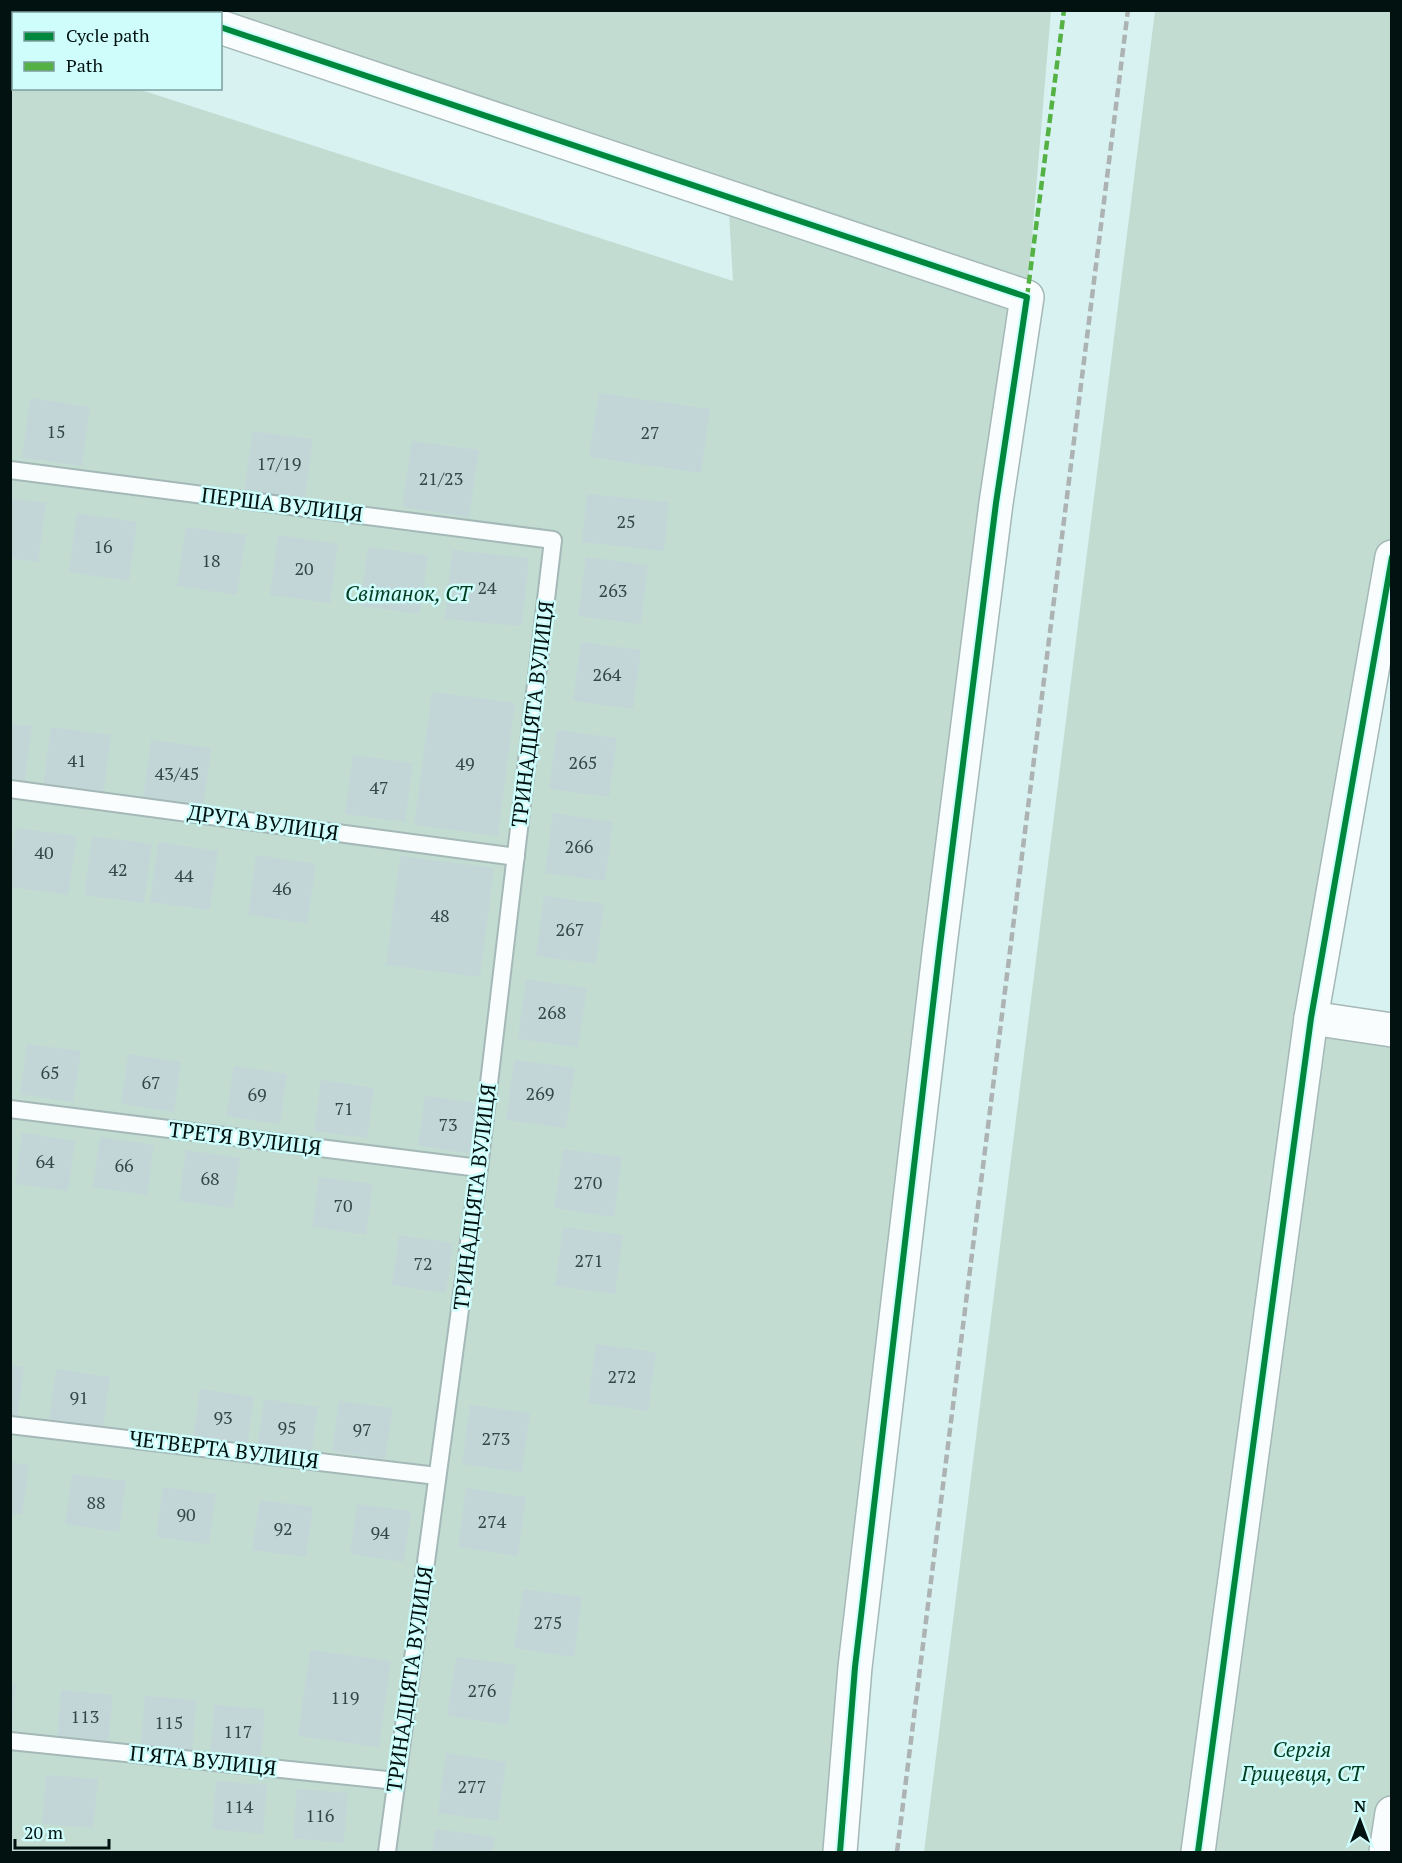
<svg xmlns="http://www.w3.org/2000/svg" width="1402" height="1863" font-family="'PT Serif',serif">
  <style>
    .green { fill: #c2dcd2 }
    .building { fill: #c3d6d7 }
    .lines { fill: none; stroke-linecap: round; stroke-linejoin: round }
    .service-casing { stroke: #a4b8b7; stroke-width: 20 }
    .minor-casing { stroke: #a4b8b7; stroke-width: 36 }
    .service { stroke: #f9fdfd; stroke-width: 16 }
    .minor { stroke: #f9fdfd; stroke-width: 33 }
    .rail { stroke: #adb2b2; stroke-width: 4.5; stroke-dasharray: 9 4.5; stroke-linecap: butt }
    .quiet { stroke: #54b144; stroke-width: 4.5; stroke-dasharray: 9 4.5; stroke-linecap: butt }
    .cycleway-casing { stroke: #cefdfb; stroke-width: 10 }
    .cycleway { stroke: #00873e; stroke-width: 6 }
    .labels { text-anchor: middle; stroke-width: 5; stroke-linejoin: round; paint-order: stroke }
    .number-label { font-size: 18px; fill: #354646 }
    .street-label { font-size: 21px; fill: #021211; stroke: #cefdfb }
    .park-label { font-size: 21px; font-style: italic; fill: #003d21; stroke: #cefdfb }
  </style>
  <rect width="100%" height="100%" fill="#d8f2f1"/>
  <g class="green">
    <polygon points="172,11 1051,11 1027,297 850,1852 11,1852 11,47 13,48 14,88 138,89 733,281 728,197 220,14 181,13"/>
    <polygon points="1155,11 1391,11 1391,626 1318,1018 1391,1025 1391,1852 924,1852"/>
  </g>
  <g class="building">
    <polygon points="599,393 710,409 701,473 589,457"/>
    <polygon points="30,398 90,407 82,466 22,458"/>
    <polygon points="253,431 313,439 305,498 244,490"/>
    <polygon points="412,441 479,450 469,517 402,507"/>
    <polygon points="587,494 669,502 664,551 582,542"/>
    <polygon points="10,498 46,503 38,562 10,558"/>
    <polygon points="77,513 137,522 129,581 69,572"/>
    <polygon points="186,527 246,535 237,595 177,586"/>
    <polygon points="278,535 338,544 330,603 270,595"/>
    <polygon points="368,547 428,555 420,614 360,606"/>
    <polygon points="452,550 529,558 522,626 445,619"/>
    <polygon points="586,557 648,565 641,624 578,616"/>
    <polygon points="581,642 641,650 633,709 573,701"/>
    <polygon points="432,692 515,703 498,836 414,825"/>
    <polygon points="10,724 32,726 24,786 10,784"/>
    <polygon points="51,727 111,735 103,795 43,787"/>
    <polygon points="557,730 617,738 609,797 549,789"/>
    <polygon points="151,740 211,748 203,808 143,800"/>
    <polygon points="353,755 413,763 405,822 345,814"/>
    <polygon points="553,813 613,822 605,881 545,873"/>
    <polygon points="16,828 77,836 68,895 10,887 10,870"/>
    <polygon points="92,836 152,844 144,903 84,895"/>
    <polygon points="158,842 218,851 210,910 150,902"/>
    <polygon points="256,855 316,864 307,923 248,915"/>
    <polygon points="400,856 494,868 480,977 386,965"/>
    <polygon points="544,896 604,904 596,964 536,956"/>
    <polygon points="526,979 587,988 578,1047 518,1039"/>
    <polygon points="27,1044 81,1051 73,1102 20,1094"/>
    <polygon points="128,1054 181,1062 174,1112 121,1104"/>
    <polygon points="514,1060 575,1068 566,1128 506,1120"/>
    <polygon points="234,1066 287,1074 280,1124 226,1116"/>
    <polygon points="321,1080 374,1088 367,1138 314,1131"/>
    <polygon points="425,1096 478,1103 471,1154 418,1146"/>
    <polygon points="22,1133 75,1141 68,1191 15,1184"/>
    <polygon points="100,1137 154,1145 147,1195 93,1187"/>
    <polygon points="563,1149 622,1157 614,1217 554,1208"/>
    <polygon points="186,1150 240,1158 233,1208 179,1201"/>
    <polygon points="319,1177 373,1184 366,1235 312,1227"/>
    <polygon points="563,1227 623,1235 615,1294 555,1286"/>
    <polygon points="399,1235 453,1243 446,1293 392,1285"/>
    <polygon points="596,1344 656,1352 648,1411 588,1403"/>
    <polygon points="10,1366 24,1367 17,1418 10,1417"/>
    <polygon points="56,1369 110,1377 103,1427 49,1420"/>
    <polygon points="200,1389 254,1397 247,1447 193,1439"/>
    <polygon points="264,1399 318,1407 311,1457 257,1449"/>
    <polygon points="339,1401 393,1408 385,1459 332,1451"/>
    <polygon points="470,1405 530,1413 522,1472 462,1464"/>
    <polygon points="10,1462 29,1465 22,1515 10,1513"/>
    <polygon points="72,1474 126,1481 119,1532 65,1524"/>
    <polygon points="163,1487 216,1494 209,1544 156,1537"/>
    <polygon points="466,1488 526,1497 518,1556 458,1547"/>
    <polygon points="260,1500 313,1507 306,1557 252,1550"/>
    <polygon points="357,1504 411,1511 404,1562 350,1554"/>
    <polygon points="523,1589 582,1597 574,1657 514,1648"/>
    <polygon points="310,1650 391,1661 379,1747 298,1736"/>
    <polygon points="456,1657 516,1665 508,1725 447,1716"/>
    <polygon points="10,1683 16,1684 12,1726 10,1726"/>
    <polygon points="61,1690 113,1695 108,1743 57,1739"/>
    <polygon points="145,1696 197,1700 192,1750 141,1745"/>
    <polygon points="214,1705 265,1709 261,1759 210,1754"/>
    <polygon points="446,1753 506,1762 498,1821 438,1813"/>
    <polygon points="46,1775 98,1779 93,1828 42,1824"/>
    <polygon points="216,1781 267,1785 263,1834 212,1829"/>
    <polygon points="297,1789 348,1793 344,1843 293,1838"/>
    <polygon points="435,1829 495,1837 493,1852 432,1852"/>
  </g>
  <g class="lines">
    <defs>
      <g id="service">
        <polyline points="10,470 553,540 479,1168 387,1852"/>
        <polyline points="10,789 516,857"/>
        <polyline points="10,1109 479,1168"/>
        <polyline points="10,1425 437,1476"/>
        <polyline points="10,1741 396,1781"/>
      </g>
      <g id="minor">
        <polyline points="172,10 181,14"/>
        <polyline points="220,27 1027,297 996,503 940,945 855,1667 840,1852"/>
        <polyline points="1311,1018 1392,1030"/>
        <polyline points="1198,1852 1311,1018 1392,557"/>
        <polyline points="1386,1852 1392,1813"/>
      </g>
    </defs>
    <use href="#service" class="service-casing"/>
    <use href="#minor" class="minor-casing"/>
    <use href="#service" class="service"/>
    <use href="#minor" class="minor"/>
    <polyline class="rail" points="897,1852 1128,10"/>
    <polyline class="quiet" points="1027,297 1064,10"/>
    <defs>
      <g id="cycleway">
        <polyline points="220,27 1027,297 996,503 940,945 855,1667 840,1852"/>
        <polyline points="1198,1852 1311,1018 1392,557"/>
      </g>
    </defs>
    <use href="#cycleway" class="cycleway-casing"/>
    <use href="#cycleway" class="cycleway"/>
  </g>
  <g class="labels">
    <g class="number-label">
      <text x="56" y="438">15</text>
      <text x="650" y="439">27</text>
      <text x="279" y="470">17/19</text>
      <text x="441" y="485">21/23</text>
      <text x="626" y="528">25</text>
      <text x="103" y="553">16</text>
      <text x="211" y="567">18</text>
      <text x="304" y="575">20</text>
      <text x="487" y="594">24</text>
      <text x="613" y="597">263</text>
      <text x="607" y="681">264</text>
      <text x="77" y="767">41</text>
      <text x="583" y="769">265</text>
      <text x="465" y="770">49</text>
      <text x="177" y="780">43/45</text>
      <text x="379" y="794">47</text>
      <text x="579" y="853">266</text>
      <text x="44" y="859">40</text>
      <text x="118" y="876">42</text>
      <text x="184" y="882">44</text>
      <text x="282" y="895">46</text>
      <text x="440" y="922">48</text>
      <text x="570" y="936">267</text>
      <text x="552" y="1019">268</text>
      <text x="50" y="1079">65</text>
      <text x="151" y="1089">67</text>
      <text x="540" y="1100">269</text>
      <text x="257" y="1101">69</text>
      <text x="344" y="1115">71</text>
      <text x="448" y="1131">73</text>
      <text x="45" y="1168">64</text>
      <text x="124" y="1172">66</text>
      <text x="210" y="1185">68</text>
      <text x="588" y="1189">270</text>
      <text x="343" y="1212">70</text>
      <text x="589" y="1267">271</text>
      <text x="423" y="1270">72</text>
      <text x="622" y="1383">272</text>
      <text x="79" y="1404">91</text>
      <text x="223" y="1424">93</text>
      <text x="287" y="1434">95</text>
      <text x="362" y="1436">97</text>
      <text x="496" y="1445">273</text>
      <text x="96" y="1509">88</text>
      <text x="186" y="1521">90</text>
      <text x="492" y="1528">274</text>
      <text x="283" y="1535">92</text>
      <text x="380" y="1539">94</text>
      <text x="548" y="1629">275</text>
      <text x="482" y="1697">276</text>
      <text x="345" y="1704">119</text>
      <text x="85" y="1723">113</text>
      <text x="169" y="1729">115</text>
      <text x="238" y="1738">117</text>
      <text x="472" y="1793">277</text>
      <text x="239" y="1813">114</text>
      <text x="320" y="1822">116</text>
    </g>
    <g class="street-label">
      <text transform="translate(282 505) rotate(7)" y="7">ПЕРША ВУЛИЦЯ</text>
      <text transform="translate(533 714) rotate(-83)" y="7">ТРИНАДЦЯТА ВУЛИЦЯ</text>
      <text transform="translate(263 823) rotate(8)" y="7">ДРУГА ВУЛИЦЯ</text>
      <text transform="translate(245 1139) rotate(7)" y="7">ТРЕТЯ ВУЛИЦЯ</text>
      <text transform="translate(475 1197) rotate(-83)" y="7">ТРИНАДЦЯТА ВУЛИЦЯ</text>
      <text transform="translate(224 1450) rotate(7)" y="7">ЧЕТВЕРТА ВУЛИЦЯ</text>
      <text transform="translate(410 1679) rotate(-82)" y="7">ТРИНАДЦЯТА ВУЛИЦЯ</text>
      <text transform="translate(203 1761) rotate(6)" y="7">П'ЯТА ВУЛИЦЯ</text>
    </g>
    <g class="park-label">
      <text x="408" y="601">Світанок, СТ</text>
      <text x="1302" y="1757">Сергія<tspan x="1302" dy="24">Грицевця, СТ</tspan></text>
    </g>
  </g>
  <rect width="1402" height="1863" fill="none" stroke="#021211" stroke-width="24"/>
  <rect x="12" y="12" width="210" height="78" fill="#cefdfb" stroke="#7c9f9d" stroke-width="1.5"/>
  <rect x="24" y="32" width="30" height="9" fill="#00873e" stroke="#7c9f9d" stroke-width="1.5"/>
  <text x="66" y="42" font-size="18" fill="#021211">Cycle path</text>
  <rect x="24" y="62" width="30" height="9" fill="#54b144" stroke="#7c9f9d" stroke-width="1.5"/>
  <text x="66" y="72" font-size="18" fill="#021211">Path</text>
  <g transform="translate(1360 1821)" stroke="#cefdfb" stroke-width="4.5" paint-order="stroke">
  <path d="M0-4.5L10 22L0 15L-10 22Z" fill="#021211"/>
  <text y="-9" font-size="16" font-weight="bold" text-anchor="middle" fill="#021211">N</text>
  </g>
  <path d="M15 1839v9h94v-9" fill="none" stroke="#021211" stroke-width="3"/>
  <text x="24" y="1839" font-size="18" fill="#021211" stroke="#cefdfb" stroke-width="4.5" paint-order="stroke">20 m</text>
</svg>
